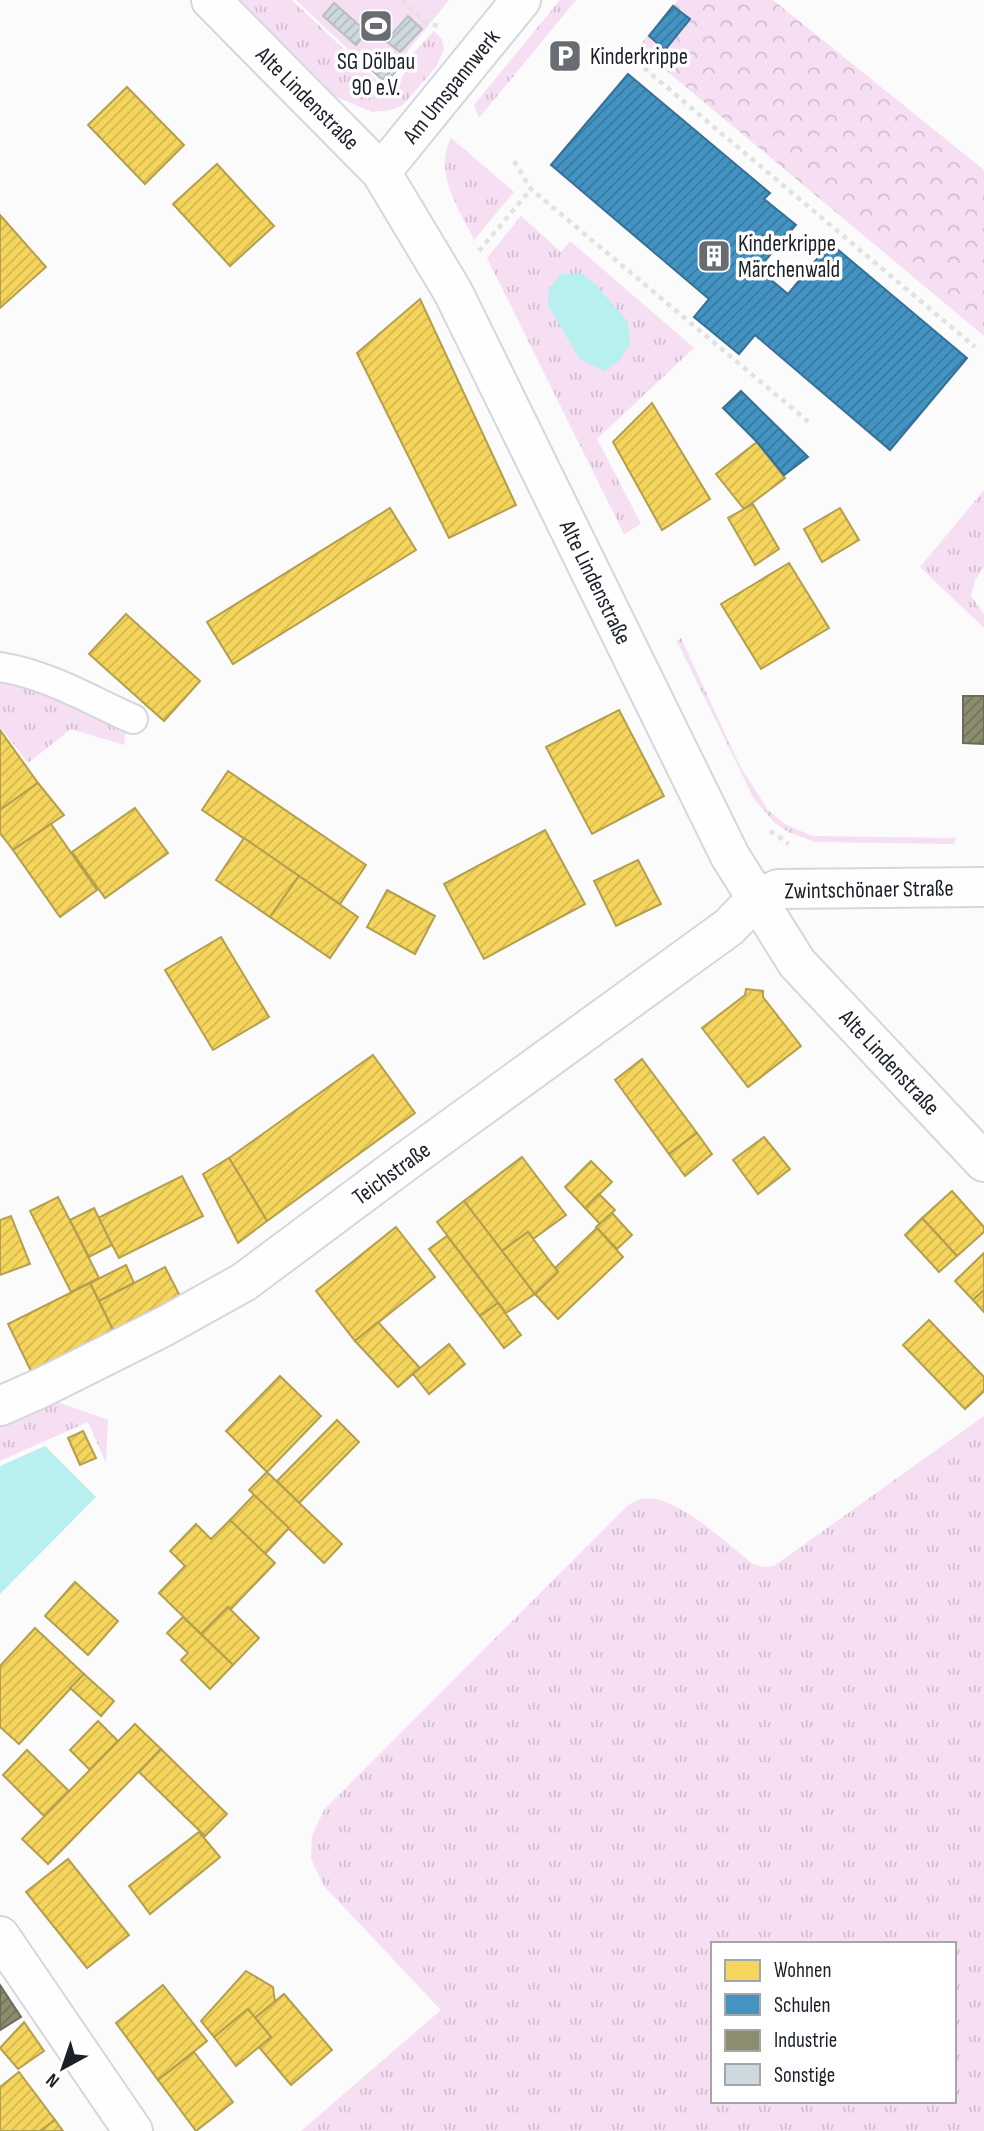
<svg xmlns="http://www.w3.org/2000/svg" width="984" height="2131" font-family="'Sofia Sans Condensed',sans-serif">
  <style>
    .grass { fill: url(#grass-tufts); fill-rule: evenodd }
    .park { fill: url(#park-crowns) }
    .pitch { fill: #f6def3 }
    .water { fill: #b8f0ef }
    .homes { fill: url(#homes-hatch); stroke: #b49f4d; stroke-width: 2 }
    .schools { fill: url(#schools-hatch); stroke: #377095; stroke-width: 2 }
    .industry { fill: url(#industry-hatch); stroke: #6a6c59; stroke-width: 2 }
    .building { fill: url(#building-hatch); stroke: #babec1; stroke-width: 2 }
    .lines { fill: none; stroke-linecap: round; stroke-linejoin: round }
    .service-casing { stroke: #d5d7dd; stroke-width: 32 }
    .minor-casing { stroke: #d5d7dd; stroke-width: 42 }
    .tertiary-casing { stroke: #d5d7dd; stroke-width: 42 }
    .path { stroke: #e2e2e2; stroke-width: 4.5; stroke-dasharray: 5 5; stroke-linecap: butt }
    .service { stroke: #fefefe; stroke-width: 28 }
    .minor { stroke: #fefefe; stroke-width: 38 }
    .tertiary { stroke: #fefefe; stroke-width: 38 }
    .labels { text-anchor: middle; stroke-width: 7; stroke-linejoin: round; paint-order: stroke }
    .poi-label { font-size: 23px; fill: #1b2029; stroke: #fff; text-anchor: start }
    .street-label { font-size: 23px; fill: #1b2029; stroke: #fff }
  </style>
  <defs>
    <pattern id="grass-tufts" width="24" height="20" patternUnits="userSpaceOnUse" patternTransform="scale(1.75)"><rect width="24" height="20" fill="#f6def3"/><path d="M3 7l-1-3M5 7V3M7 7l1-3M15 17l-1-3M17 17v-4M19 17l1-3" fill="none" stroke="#d2bed0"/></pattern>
    <pattern id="park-crowns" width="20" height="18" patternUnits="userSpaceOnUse" patternTransform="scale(1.75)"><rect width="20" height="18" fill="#f6def3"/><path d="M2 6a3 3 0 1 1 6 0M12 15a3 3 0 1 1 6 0" fill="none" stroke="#d2bed0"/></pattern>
    <pattern id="homes-hatch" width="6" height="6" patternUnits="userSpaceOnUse" patternTransform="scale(1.75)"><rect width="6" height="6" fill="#f6d55c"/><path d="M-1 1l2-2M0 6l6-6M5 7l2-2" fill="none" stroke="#d2b750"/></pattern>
    <pattern id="schools-hatch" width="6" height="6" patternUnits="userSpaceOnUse" patternTransform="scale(1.75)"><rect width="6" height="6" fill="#4393c3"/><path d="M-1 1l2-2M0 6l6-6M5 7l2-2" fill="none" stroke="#37789e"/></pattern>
    <pattern id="industry-hatch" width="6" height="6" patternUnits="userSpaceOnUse" patternTransform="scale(1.75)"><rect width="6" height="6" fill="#8c8c6e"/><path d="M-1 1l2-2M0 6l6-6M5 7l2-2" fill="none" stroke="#72725a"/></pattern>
    <pattern id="building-hatch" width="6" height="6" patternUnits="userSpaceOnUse" patternTransform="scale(1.75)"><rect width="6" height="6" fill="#cdd9df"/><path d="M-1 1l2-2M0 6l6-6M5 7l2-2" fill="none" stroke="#afbabf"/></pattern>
  </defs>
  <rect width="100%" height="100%" fill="#fbfbfb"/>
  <g class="grass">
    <polygon points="238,0 292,0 389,92 405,73 400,68 434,31 442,39 444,50 436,67 403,105 391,110 372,112 332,95"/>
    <polygon points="560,0 576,0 479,118 474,105"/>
    <path d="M451,138L514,192L474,240C459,209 433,172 451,138Z"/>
    <polygon points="521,216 561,252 570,241 694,348 597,439 641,524 624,534 487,258"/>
    <polygon points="984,490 984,567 975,580 971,596 984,614 984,628 920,567"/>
    <polygon points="681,638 740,766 768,810 785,824 812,836 956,838 954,844 815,842 788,832 775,823 754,799 677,641"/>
    <polygon points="0,681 38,690 126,729 124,745 71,729 28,763 0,727"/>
    <polygon points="55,1401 108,1420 106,1463 88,1422 0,1461 0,1426"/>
    <path d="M984,1416V2131H301L441,2010L324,1886L311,1859L312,1836L324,1810L628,1505C632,1503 638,1499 643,1499C675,1493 728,1545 753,1564L764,1567L774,1566ZM713,1944H954V2101H713Z"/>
  </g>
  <polygon class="park" points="678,0 773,0 984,170 984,336 638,47"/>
  <polygon class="pitch" points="296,0 449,0 397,64 384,52 369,69"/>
  <g class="water">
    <polygon points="562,274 583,274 597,286 628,322 630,344 619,361 603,371 579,358 548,305 549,288"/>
    <polygon points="45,1446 96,1497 0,1594 0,1466"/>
  </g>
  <g class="homes">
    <polygon points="127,87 184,145 145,184 88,125"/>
    <polygon points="217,164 274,226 230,266 173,204"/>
    <polygon points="0,215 46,267 0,308"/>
    <polygon points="420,299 516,505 449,538 357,353"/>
    <polygon points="652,403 710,499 662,530 613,442"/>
    <polygon points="757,442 785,478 744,509 716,474"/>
    <polygon points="753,504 779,549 755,565 728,518"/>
    <polygon points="390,508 416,550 233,664 207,622"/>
    <polygon points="840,508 859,540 822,562 804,529"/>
    <polygon points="789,563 829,628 761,669 721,604"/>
    <polygon points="126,614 200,681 164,721 89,654"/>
    <polygon points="619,710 664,796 592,834 546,747"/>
    <polygon points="0,730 38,783 0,810"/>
    <polygon points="228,771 366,865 340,904 202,810"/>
    <polygon points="38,783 64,815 13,850 0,833 0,810"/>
    <polygon points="135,808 168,853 105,898 72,852"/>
    <polygon points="51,824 97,890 60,917 13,850"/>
    <polygon points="545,830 585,904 484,959 444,884"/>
    <polygon points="244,838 299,876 270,917 216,880"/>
    <polygon points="638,860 661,904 616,926 594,881"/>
    <polygon points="299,876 358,917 330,958 270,917"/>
    <polygon points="387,890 435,916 415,954 367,927"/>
    <polygon points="221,937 269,1017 213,1050 165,970"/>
    <polygon points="746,989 763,991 763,997 801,1046 748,1087 702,1028 745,995"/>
    <polygon points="373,1055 415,1113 267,1221 229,1158"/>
    <polygon points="642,1059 697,1133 669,1154 615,1080"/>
    <polygon points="697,1133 712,1154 685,1176 669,1154"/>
    <polygon points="764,1137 790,1169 758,1194 733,1160"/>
    <polygon points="522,1157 566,1215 533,1239 528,1232 502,1251 464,1201"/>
    <polygon points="229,1158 267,1221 238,1243 203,1174"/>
    <polygon points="591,1161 612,1182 585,1208 565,1187"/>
    <polygon points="182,1176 203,1216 119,1258 98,1218"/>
    <polygon points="952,1191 984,1227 984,1232 957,1256 922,1218"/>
    <polygon points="599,1194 615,1210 600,1224 585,1208"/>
    <polygon points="58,1197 99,1278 71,1292 30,1211"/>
    <polygon points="464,1201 535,1294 506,1313 437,1222"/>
    <polygon points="94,1208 112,1245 89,1257 70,1220"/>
    <polygon points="612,1213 632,1235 617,1249 596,1227"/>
    <polygon points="11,1216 30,1264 0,1275 0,1220"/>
    <polygon points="922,1218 957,1256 939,1272 905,1235"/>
    <polygon points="396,1227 435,1277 355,1341 316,1291"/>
    <polygon points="597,1228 623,1257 558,1319 535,1294 558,1272 555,1268"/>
    <polygon points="528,1232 558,1272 535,1294 502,1251"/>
    <polygon points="447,1236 498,1303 480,1316 429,1249"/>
    <polygon points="984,1253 984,1290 973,1300 955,1281"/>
    <polygon points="126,1265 134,1283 99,1301 90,1283"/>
    <polygon points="165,1267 180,1296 113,1330 99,1301"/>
    <polygon points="90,1283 113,1330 31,1371 8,1324"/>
    <polygon points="984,1290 984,1312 973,1300"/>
    <polygon points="498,1303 521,1335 504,1348 480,1316"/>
    <polygon points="929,1320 984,1377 984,1391 965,1409 903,1345"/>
    <polygon points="378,1322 420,1368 398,1387 355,1341"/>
    <polygon points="449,1344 465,1364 429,1394 413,1374"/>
    <polygon points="280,1376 321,1416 267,1472 226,1431"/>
    <polygon points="337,1420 359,1442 299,1503 277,1481"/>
    <polygon points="83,1431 96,1458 80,1465 68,1438"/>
    <polygon points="267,1472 342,1544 324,1563 249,1490"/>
    <polygon points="254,1495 289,1528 265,1554 230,1520"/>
    <polygon points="230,1520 275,1563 231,1609 228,1607 201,1634 159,1593 185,1566 170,1551 196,1524 211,1539"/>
    <polygon points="75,1582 118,1621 88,1655 45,1616"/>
    <polygon points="228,1607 259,1638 233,1665 201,1634"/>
    <polygon points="183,1617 233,1665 210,1689 181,1660 188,1653 167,1633"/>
    <polygon points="35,1628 84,1674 19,1744 0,1727 0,1666"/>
    <polygon points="84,1674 114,1701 101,1716 70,1688"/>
    <polygon points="98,1721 118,1741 90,1770 70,1750"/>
    <polygon points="135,1724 161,1749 48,1864 22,1839"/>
    <polygon points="161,1749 227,1814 205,1836 139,1772"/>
    <polygon points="27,1750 69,1791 44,1816 3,1775"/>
    <polygon points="199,1832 220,1857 150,1914 129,1886"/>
    <polygon points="68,1859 129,1935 87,1968 26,1892"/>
    <polygon points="246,1971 273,1987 275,2002 255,2018 248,2009 214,2037 201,2021"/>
    <polygon points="163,1985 207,2041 158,2080 116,2023"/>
    <polygon points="284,1994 332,2050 291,2085 259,2047 271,2037 255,2018"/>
    <polygon points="248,2009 271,2037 236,2066 214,2037"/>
    <polygon points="24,2022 44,2051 18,2069 0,2048"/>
    <polygon points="194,2052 233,2102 196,2131 158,2080"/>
    <polygon points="19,2072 55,2120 40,2131 0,2131 0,2087"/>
    <polygon points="55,2120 63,2131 40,2131"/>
  </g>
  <g class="schools">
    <polygon points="673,6 690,19 665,50 649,36"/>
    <polygon points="628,74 770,193 764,199 796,225 758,269 788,294 830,243 967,358 890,450 755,335 739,354 694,317 709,299 551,165"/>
    <polygon points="741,391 808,457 784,475 757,442 723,408"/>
  </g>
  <g class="industry">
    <polygon points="963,696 984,696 984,744 963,743"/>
    <polygon points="0,1985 21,2017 0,2030"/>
  </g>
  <g class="building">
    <polygon points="334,3 367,32 356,45 323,16"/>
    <polygon points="408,16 422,29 400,52 386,41"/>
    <polygon points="383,53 400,66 386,83 370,69"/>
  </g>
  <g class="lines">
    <defs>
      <path id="service" d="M0,667C47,674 90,700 133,719"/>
      <g id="minor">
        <polyline points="381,172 521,0"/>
        <polyline points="0,1406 41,1388 165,1326 244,1282 405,1162 729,927 756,899"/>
        <polyline points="0,1936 133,2131"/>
      </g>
      <g id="tertiary">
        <polyline points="211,0 381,172 453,292 730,856 797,963 984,1162"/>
        <polyline points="756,899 778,889 984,887"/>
      </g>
    </defs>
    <use href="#service" class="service-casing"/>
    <use href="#minor" class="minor-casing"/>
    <use href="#tertiary" class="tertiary-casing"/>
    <g class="path">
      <polyline points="402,0 427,23 442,27"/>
      <polyline points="644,68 975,347"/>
      <polyline points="514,161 531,189 811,424"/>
      <polyline points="479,251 531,189"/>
      <polyline points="770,831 789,844"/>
    </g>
    <use href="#service" class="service"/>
    <use href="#minor" class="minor"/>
    <use href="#tertiary" class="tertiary"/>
  </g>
  <defs>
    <symbol id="stadium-square" viewBox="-11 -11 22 22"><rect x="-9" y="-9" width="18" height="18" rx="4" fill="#696d72" stroke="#fff"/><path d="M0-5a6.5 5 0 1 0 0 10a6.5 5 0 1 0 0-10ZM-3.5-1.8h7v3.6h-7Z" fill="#fff"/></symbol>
    <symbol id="parking-square" viewBox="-11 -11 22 22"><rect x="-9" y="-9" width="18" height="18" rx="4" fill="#696d72" stroke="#fff"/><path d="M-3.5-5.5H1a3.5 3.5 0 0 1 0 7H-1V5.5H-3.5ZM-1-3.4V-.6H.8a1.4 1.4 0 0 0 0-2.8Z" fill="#fff"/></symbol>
    <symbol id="building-square" viewBox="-11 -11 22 22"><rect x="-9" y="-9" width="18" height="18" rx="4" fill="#696d72" stroke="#fff"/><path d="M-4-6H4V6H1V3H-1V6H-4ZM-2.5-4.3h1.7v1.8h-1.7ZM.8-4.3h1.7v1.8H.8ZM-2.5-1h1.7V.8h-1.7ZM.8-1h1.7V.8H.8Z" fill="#fff"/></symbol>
  </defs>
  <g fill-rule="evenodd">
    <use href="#stadium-square" x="357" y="7" width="38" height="38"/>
    <use href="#parking-square" x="546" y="37" width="38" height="38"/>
    <use href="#building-square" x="695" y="237" width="38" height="38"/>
  </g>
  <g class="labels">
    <g class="poi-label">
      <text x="590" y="64">Kinderkrippe</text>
      <text x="376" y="69" text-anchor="middle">SG Dölbau<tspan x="376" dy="26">90 e.V.</tspan></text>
      <text x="738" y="251">Kinderkrippe<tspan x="738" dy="26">Märchenwald</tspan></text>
    </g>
    <g class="street-label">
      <text transform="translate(451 86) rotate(-51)" y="8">Am Umspannwerk</text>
      <text transform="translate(308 98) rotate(45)" y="8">Alte Lindenstraße</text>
      <text transform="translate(596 582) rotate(64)" y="8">Alte Lindenstraße</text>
      <text transform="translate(869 889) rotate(-1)" y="8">Zwintschönaer Straße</text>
      <text transform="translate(890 1062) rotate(47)" y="8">Alte Lindenstraße</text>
      <text transform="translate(391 1173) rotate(-36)" y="8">Teichstraße</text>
    </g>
  </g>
  <rect x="711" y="1942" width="245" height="161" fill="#ffffff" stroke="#a4a6a9" stroke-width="2"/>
  <rect x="725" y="1960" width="35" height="21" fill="#f6d55c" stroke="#a4a6a9" stroke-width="2"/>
  <text x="774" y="1977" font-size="21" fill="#1b2029">Wohnen</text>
  <rect x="725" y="1994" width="35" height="21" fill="#4393c3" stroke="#a4a6a9" stroke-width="2"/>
  <text x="774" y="2012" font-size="21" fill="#1b2029">Schulen</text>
  <rect x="725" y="2030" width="35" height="21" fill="#8c8c6e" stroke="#a4a6a9" stroke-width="2"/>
  <text x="774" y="2047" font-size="21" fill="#1b2029">Industrie</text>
  <rect x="725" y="2064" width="35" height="21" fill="#cdd9df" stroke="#a4a6a9" stroke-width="2"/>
  <text x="774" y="2082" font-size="21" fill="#1b2029">Sonstige</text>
  <g transform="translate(63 2068) rotate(220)" stroke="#ffffff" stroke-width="5" paint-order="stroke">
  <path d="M0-5L12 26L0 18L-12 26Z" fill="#1b2029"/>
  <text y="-10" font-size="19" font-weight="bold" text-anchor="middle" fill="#1b2029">N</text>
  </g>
</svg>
